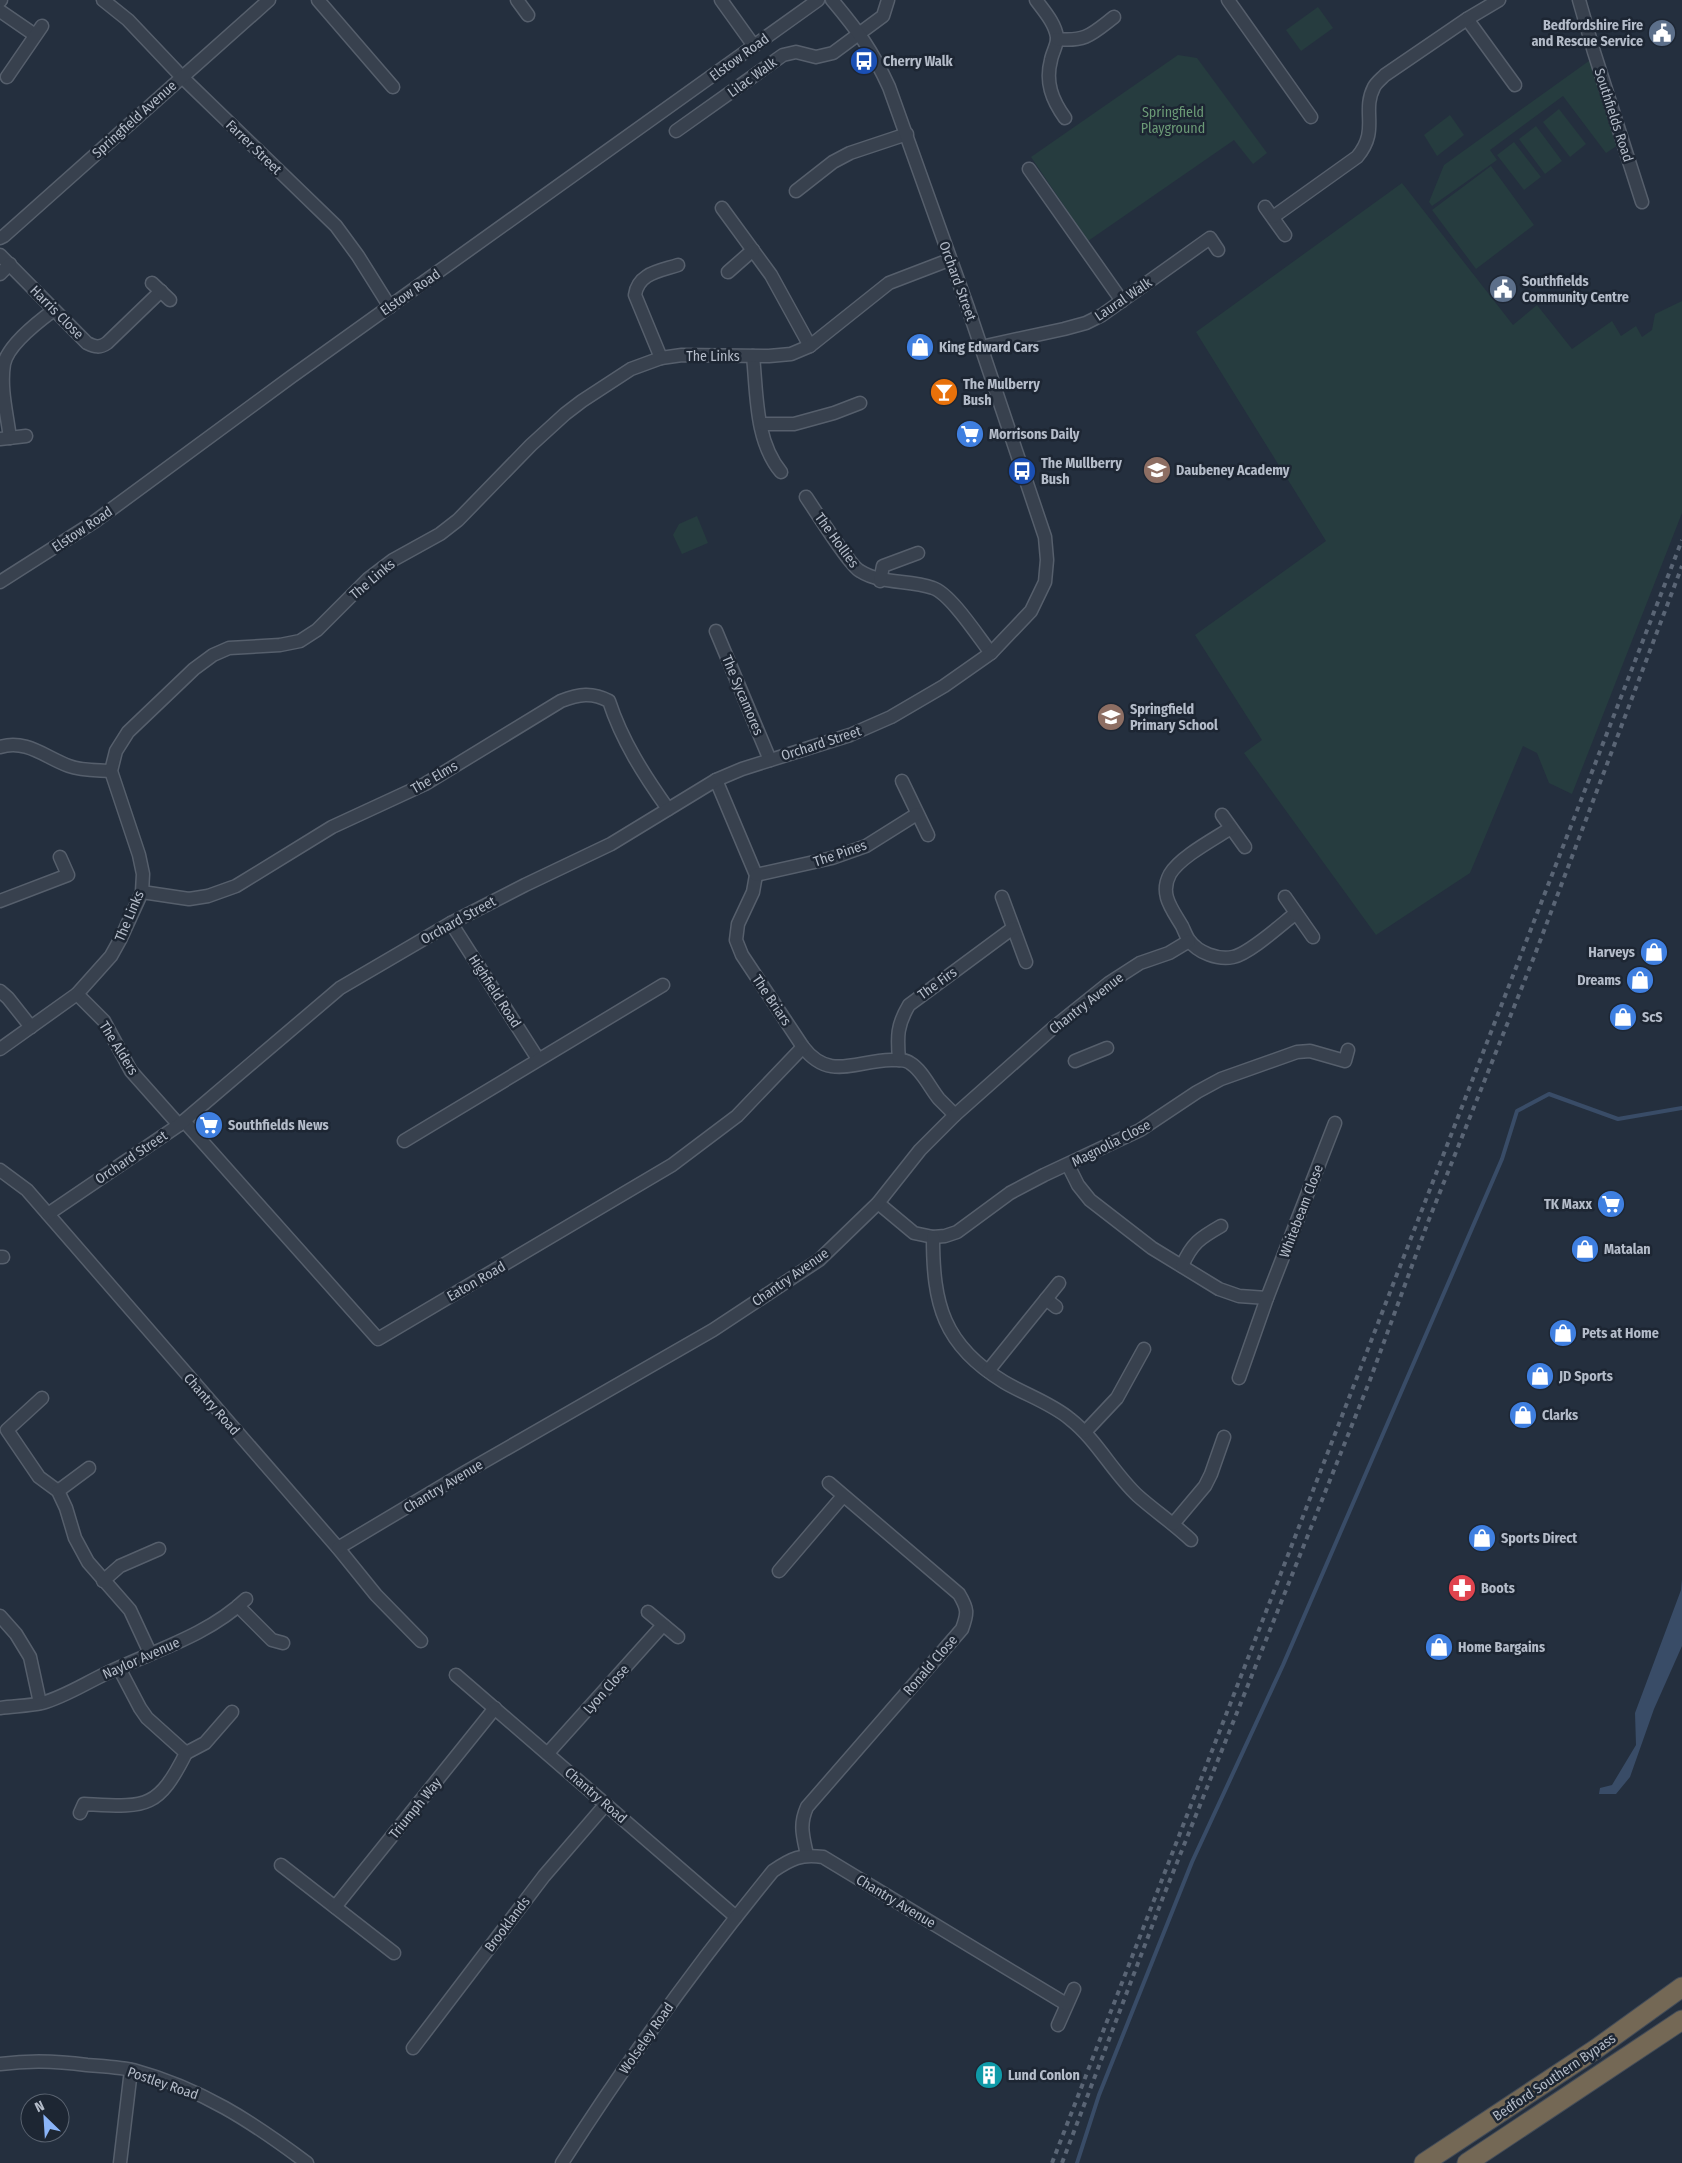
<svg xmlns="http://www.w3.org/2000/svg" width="1682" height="2163" font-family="'Fira Sans Condensed',sans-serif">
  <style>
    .green { fill: #263c3f }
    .water { fill: #394c67 }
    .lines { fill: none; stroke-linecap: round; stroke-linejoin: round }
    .stream { stroke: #394c67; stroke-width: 4 }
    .minor-casing { stroke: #565f6c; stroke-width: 15 }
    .highway-casing { stroke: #434c59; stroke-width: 21 }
    .minor { stroke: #38414e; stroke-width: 12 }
    .highway { stroke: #746855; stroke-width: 19 }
    .rail { stroke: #5a6575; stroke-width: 4; stroke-dasharray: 5 5; stroke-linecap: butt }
    .labels { text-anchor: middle; stroke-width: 5; stroke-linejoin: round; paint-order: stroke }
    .poi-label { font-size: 14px; font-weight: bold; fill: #b4bcc9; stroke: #1d2633; text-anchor: start }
    .street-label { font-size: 14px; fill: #b4bcc9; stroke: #1d2633 }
    .park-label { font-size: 14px; fill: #6b9a76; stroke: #1d2633 }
  </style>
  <rect width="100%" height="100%" fill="#242f3e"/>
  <g class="green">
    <polygon points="1318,7 1333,28 1301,51 1286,30"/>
    <polygon points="1178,55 1197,58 1267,153 1253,164 1234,140 1088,241 1031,157"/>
    <polygon points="1593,58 1621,143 1606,153 1563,96 1490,150 1497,160 1432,206 1429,202 1444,165"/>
    <polygon points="1559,109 1586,144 1570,157 1543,122"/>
    <polygon points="1450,115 1464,135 1437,156 1424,135"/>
    <polygon points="1536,126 1562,161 1545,174 1519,139"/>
    <polygon points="1514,142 1541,177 1524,190 1497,155"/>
    <polygon points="1491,166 1534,225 1476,269 1432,210"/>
    <polygon points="1402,183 1513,325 1537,305 1572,349 1612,321 1621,336 1636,326 1642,337 1652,330 1655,314 1682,301 1682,513 1572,794 1549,783 1537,753 1523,746 1470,873 1376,935 1244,753 1262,740 1195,635 1326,541 1196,332"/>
    <polygon points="697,516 708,543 682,554 673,535 679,524"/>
  </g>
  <polygon class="water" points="1682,1579 1682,1646 1654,1709 1630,1777 1616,1794 1599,1794 1600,1788 1612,1785 1636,1745 1635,1713 1681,1590"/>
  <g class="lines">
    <polyline class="stream" points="1077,2163 1099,2095 1192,1862 1283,1665 1502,1159 1517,1111 1549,1094 1618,1119 1682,1108"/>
    <defs>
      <g id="minor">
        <polyline points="103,0 128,20 182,77 336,226 358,256 390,307"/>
        <polyline points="318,0 393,87"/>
        <polyline points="517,0 528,15"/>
        <polyline points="721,0 754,46"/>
        <path d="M1036,0C1044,11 1055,23 1057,37C1058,44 1052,53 1051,60C1045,82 1052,100 1065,118"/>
        <polyline points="1228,0 1311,117"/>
        <polyline points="1579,0 1594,52 1642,202"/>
        <polyline points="0,1 1,0"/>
        <polyline points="0,11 35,35"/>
        <polyline points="1467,19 1515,85"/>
        <path d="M1057,39C1086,42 1092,34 1114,17"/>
        <polyline points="7,77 42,26"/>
        <polyline points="676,131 783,55 796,52 816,57 833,53 883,16 888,0"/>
        <polyline points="1029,169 1122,301"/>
        <polyline points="796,191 833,162 850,153 907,134"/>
        <polyline points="1265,207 1285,235"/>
        <polyline points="722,208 771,275 810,346"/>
        <path d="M1273,217L1357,157C1380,130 1361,112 1374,87C1376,83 1381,79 1385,75L1467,19L1499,0"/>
        <polyline points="0,238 4,236 269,0"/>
        <path d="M0,255L87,343C95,347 100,348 107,343L161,291"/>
        <polyline points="728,272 753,250"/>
        <polyline points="0,274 10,264"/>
        <polyline points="152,283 170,300"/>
        <polyline points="981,347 1064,329 1086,323 1102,315 1210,238 1218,250"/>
        <path d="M753,356C757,394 755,441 781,472"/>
        <path d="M661,358L635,295C638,273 660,271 678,265"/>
        <polyline points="761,424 794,424 834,413 860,403"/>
        <path d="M10,438C7,414 0,388 4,364C8,345 39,321 54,310"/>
        <polyline points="0,439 26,436"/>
        <path d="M806,497C815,510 850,566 860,571C882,585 909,579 933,588C951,594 979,638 991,653"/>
        <polyline points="880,581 883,566 918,553"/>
        <polyline points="0,582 94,522 291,377 818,0"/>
        <polyline points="716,631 770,760"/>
        <path d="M0,747C26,739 45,757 69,766C82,771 98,770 111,771"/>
        <path d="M716,780L756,875L753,892L738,924L736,940L742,955L803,1047C829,1081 855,1061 891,1060C897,1060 905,1059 910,1063C922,1070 930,1088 939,1099C944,1104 950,1110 955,1115"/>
        <polyline points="902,781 928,835"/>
        <polyline points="1222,815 1245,847"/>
        <path d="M1231,828C1214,839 1180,857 1170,874C1159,894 1172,909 1182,926C1184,930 1186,936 1189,940C1198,953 1218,960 1233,957C1249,954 1282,924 1296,913"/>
        <polyline points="756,875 832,858 866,846 917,814"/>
        <path d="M142,892L189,899L208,896L236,886L332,827L425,784L561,701C579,694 592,692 609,701C622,741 644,775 668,809"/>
        <polyline points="1002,897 1026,962"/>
        <polyline points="1285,897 1313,937"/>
        <polyline points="0,901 68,875 60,857"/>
        <polyline points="451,923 538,1059"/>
        <polyline points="0,991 8,998 31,1027"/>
        <polyline points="77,994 104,1021 131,1071 179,1125"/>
        <polyline points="0,1049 77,994 111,956 121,938 142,892 143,874 139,855 111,771 116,751 128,732 194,669 213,655 229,648 280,645 300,641 317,630 368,579 393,560 440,534 458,520 531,445 565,414 582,401 631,369 661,358 682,355 769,356 791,354 810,346 889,283 949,260"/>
        <path d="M899,1060C897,1036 897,1025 909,1005L1013,928"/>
        <polyline points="1075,1061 1107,1048"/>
        <polyline points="184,1121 378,1339 672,1165 737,1116 803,1047"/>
        <polyline points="404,1141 663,985"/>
        <polyline points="1068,1165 1078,1185 1090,1200 1152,1248 1219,1289 1239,1296 1267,1298"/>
        <polyline points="0,1170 27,1190 338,1548 376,1595 421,1641"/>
        <polyline points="878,1203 914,1233 933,1237 945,1236 957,1232 1010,1193 1044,1175 1140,1130 1197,1092 1221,1079 1297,1052 1310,1051 1345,1061 1348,1050"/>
        <path d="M48,1214L179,1125L340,988L451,923L525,885L611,844L716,780L742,769L850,735L891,717L944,686L991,653L1031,611L1045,582L1047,560L1045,537L968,308L889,87C872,50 858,31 832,0"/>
        <path d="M933,1237C933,1304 943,1345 1004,1382C1026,1395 1051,1403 1070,1419C1097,1440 1113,1473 1138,1496C1155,1511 1174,1524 1191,1540"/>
        <polyline points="0,1257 3,1257"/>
        <path d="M1182,1266C1192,1243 1200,1238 1221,1226"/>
        <polyline points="1046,1299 1056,1307"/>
        <polyline points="988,1371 1059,1283"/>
        <polyline points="1239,1378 1267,1298 1335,1123"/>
        <polyline points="42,1398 7,1430 39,1477 58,1491 66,1508 75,1538 88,1562 130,1610 150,1653"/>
        <polyline points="1085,1432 1117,1398 1144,1349"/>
        <polyline points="58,1491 89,1468"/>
        <polyline points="1173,1524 1205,1486 1211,1474 1224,1437"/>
        <polyline points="338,1548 464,1473 713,1330 819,1260 878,1203 920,1150 955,1115 1053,1028 1109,983 1140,963 1169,953 1189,941"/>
        <polyline points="779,1571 843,1496"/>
        <polyline points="103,1581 120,1566 159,1549"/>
        <polyline points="238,1606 272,1640 283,1643"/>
        <polyline points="648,1612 678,1637"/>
        <polyline points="0,1616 16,1634 30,1657 40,1703"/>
        <polyline points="456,1675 736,1917"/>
        <path d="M0,1708C14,1706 29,1706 42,1703C64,1697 84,1684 105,1674C153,1651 207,1636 246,1599"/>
        <polyline points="186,1753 205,1743 232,1712"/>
        <polyline points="548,1753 663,1625"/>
        <path d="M80,1813L84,1804C145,1807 157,1811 186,1753L147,1718L140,1708L119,1668"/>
        <path d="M807,1855C803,1836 799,1825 807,1807L962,1629C968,1613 968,1609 959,1594L829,1483"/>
        <polyline points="281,1865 394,1953"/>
        <polyline points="335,1907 495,1708"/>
        <polyline points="1058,2025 1074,1989"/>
        <polyline points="413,2048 544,1876 606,1804"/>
        <path d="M0,2064C29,2060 59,2061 87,2065C102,2066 119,2067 133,2070C202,2089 251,2121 307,2163"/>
        <polyline points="120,2163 131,2070"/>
        <path d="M562,2163C627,2061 697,1964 773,1871C792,1858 801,1854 823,1857L1066,2004"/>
      </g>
      <g id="highway">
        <polyline points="1424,2163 1596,2049 1682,1987"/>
        <polyline points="1467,2163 1682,2020"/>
      </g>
    </defs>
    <use href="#minor" class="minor-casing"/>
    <use href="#highway" class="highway-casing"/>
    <use href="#minor" class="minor"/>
    <use href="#highway" class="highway"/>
    <g class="rail">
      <polyline points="1052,2163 1682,540"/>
      <polyline points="1062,2163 1162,1900 1370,1380 1428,1222 1534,957 1682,566"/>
    </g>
  </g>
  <defs>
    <symbol id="civic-disc" viewBox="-11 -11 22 22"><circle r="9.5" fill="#5c6f8a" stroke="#1d2633"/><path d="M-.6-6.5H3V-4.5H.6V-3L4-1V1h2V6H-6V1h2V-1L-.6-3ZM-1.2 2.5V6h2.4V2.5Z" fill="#fff"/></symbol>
    <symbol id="bus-disc" viewBox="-11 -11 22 22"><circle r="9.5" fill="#1a4fb4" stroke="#1d2633"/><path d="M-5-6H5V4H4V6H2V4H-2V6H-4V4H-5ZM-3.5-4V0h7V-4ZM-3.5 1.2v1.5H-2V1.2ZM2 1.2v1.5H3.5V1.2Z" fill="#fff"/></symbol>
    <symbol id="shop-disc" viewBox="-11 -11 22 22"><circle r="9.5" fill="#3f7fe0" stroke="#1d2633"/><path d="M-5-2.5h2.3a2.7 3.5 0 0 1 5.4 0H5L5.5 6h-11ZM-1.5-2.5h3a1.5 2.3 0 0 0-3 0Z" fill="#fff"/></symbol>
    <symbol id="bar-disc" viewBox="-11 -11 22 22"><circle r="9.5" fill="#e8710a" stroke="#1d2633"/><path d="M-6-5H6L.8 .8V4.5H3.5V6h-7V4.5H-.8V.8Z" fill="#fff"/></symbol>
    <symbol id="supermarket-disc" viewBox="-11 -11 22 22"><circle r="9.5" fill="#3f7fe0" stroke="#1d2633"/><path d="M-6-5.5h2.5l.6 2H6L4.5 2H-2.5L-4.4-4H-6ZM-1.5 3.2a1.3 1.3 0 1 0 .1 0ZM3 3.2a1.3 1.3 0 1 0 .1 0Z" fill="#fff"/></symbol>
    <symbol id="school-disc" viewBox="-11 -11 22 22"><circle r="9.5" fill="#8d6e63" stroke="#1d2633"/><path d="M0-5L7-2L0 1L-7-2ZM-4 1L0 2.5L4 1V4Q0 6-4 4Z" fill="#fff"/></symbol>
    <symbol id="pharmacy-disc" viewBox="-11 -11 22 22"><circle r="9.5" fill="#e0444e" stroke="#1d2633"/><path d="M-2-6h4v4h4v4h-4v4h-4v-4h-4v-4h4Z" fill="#fff"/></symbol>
    <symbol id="building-disc" viewBox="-11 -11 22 22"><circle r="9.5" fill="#0f9aa8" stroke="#1d2633"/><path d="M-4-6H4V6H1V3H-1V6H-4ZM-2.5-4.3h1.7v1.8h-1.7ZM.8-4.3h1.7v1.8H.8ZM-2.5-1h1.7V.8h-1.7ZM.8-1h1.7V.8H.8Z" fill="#fff"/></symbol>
  </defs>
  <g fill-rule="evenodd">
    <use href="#civic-disc" x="1646" y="17" width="32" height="32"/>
    <use href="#bus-disc" x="848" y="45" width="32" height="32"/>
    <use href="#civic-disc" x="1487" y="273" width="32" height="32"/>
    <use href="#shop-disc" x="904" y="331" width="32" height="32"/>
    <use href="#bar-disc" x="928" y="376" width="32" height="32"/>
    <use href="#supermarket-disc" x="954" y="418" width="32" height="32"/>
    <use href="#school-disc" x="1141" y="454" width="32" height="32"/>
    <use href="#bus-disc" x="1006" y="455" width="32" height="32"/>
    <use href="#school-disc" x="1095" y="701" width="32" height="32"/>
    <use href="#shop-disc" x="1638" y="936" width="32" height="32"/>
    <use href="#shop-disc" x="1624" y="964" width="32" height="32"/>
    <use href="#shop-disc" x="1607" y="1001" width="32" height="32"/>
    <use href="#supermarket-disc" x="193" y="1109" width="32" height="32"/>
    <use href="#supermarket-disc" x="1595" y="1188" width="32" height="32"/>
    <use href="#shop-disc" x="1569" y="1233" width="32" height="32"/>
    <use href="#shop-disc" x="1547" y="1317" width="32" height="32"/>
    <use href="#shop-disc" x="1524" y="1360" width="32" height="32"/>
    <use href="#shop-disc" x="1507" y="1399" width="32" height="32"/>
    <use href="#shop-disc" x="1466" y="1522" width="32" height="32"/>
    <use href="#pharmacy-disc" x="1446" y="1572" width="32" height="32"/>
    <use href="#shop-disc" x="1423" y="1631" width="32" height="32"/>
    <use href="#building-disc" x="973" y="2059" width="32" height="32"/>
  </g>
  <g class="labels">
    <g class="poi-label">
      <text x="1643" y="30" text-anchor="end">Bedfordshire Fire<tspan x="1643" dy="16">and Rescue Service</tspan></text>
      <text x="883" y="66">Cherry Walk</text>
      <text x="1522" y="286">Southfields<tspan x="1522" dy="16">Community Centre</tspan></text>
      <text x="939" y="352">King Edward Cars</text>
      <text x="963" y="389">The Mulberry<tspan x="963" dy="16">Bush</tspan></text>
      <text x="989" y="439">Morrisons Daily</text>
      <text x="1041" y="468">The Mullberry<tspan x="1041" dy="16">Bush</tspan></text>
      <text x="1176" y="475">Daubeney Academy</text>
      <text x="1130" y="714">Springfield<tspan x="1130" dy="16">Primary School</tspan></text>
      <text x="1635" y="957" text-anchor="end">Harveys</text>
      <text x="1621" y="985" text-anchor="end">Dreams</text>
      <text x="1642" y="1022">ScS</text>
      <text x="228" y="1130">Southfields News</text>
      <text x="1592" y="1209" text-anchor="end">TK Maxx</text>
      <text x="1604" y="1254">Matalan</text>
      <text x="1582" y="1338">Pets at Home</text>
      <text x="1559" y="1381">JD Sports</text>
      <text x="1542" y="1420">Clarks</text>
      <text x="1501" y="1543">Sports Direct</text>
      <text x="1481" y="1593">Boots</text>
      <text x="1458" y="1652">Home Bargains</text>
      <text x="1008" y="2080">Lund Conlon</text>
    </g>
    <g class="street-label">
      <text transform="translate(739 57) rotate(-36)" y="5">Elstow Road</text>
      <text transform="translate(752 77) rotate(-36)" y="5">Lilac Walk</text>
      <text transform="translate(1614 115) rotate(72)" y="5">Southfields Road</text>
      <text transform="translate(134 119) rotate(-42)" y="5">Springfield Avenue</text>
      <text transform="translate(254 147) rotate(44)" y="5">Farrer Street</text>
      <text transform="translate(958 281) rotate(70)" y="5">Orchard Street</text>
      <text transform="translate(410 292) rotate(-35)" y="5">Elstow Road</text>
      <text transform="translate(1123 299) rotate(-34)" y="5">Laural Walk</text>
      <text transform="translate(57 312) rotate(45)" y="5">Harris Close</text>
      <text x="713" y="361">The Links</text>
      <text transform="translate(82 529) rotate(-34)" y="5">Elstow Road</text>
      <text transform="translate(837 540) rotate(54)" y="5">The Hollies</text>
      <text transform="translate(372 579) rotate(-40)" y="5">The Links</text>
      <text transform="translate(743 695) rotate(67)" y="5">The Sycamores</text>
      <text transform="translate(821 743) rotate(-18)" y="5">Orchard Street</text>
      <text transform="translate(434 777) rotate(-30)" y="5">The Elms</text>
      <text transform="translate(840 853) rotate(-19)" y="5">The Pines</text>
      <text transform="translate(129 916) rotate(-67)" y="5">The Links</text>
      <text transform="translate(458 920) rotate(-29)" y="5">Orchard Street</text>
      <text transform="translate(937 983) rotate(-36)" y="5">The Firs</text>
      <text transform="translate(495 991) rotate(57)" y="5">Highfield Road</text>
      <text transform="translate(772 1000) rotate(56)" y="5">The Briars</text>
      <text transform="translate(1086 1003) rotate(-38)" y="5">Chantry Avenue</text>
      <text transform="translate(119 1048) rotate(58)" y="5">The Alders</text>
      <text transform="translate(1111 1143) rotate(-27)" y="5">Magnolia Close</text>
      <text transform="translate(131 1157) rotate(-34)" y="5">Orchard Street</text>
      <text transform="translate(1301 1211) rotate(-69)" y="5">Whitebeam Close</text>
      <text transform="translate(790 1277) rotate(-35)" y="5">Chantry Avenue</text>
      <text transform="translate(476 1281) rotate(-30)" y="5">Eaton Road</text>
      <text transform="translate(212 1404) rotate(49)" y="5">Chantry Road</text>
      <text transform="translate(443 1486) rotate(-31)" y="5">Chantry Avenue</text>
      <text transform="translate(141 1658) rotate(-24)" y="5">Naylor Avenue</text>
      <text transform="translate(930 1665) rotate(-49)" y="5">Ronald Close</text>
      <text transform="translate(606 1689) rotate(-48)" y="5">Lyon Close</text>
      <text transform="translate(596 1795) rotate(41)" y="5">Chantry Road</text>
      <text transform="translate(415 1808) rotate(-51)" y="5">Triumph Way</text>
      <text transform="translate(896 1901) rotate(31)" y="5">Chantry Avenue</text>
      <text transform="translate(507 1924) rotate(-53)" y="5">Brooklands</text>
      <text transform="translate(646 2038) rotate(-55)" y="5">Wolseley Road</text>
      <text transform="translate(1554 2077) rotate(-34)" y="5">Bedford Southern Bypass</text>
      <text transform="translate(163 2083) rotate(19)" y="5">Postley Road</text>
    </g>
    <g class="park-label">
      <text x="1173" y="117">Springfield<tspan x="1173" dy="16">Playground</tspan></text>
    </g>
  </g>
  <g transform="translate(45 2118) rotate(335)"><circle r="24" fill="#1d2633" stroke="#59626f"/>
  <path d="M0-4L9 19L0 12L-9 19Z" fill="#8ab4f8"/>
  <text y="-8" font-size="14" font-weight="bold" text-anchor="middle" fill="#b4bcc9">N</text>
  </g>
</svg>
